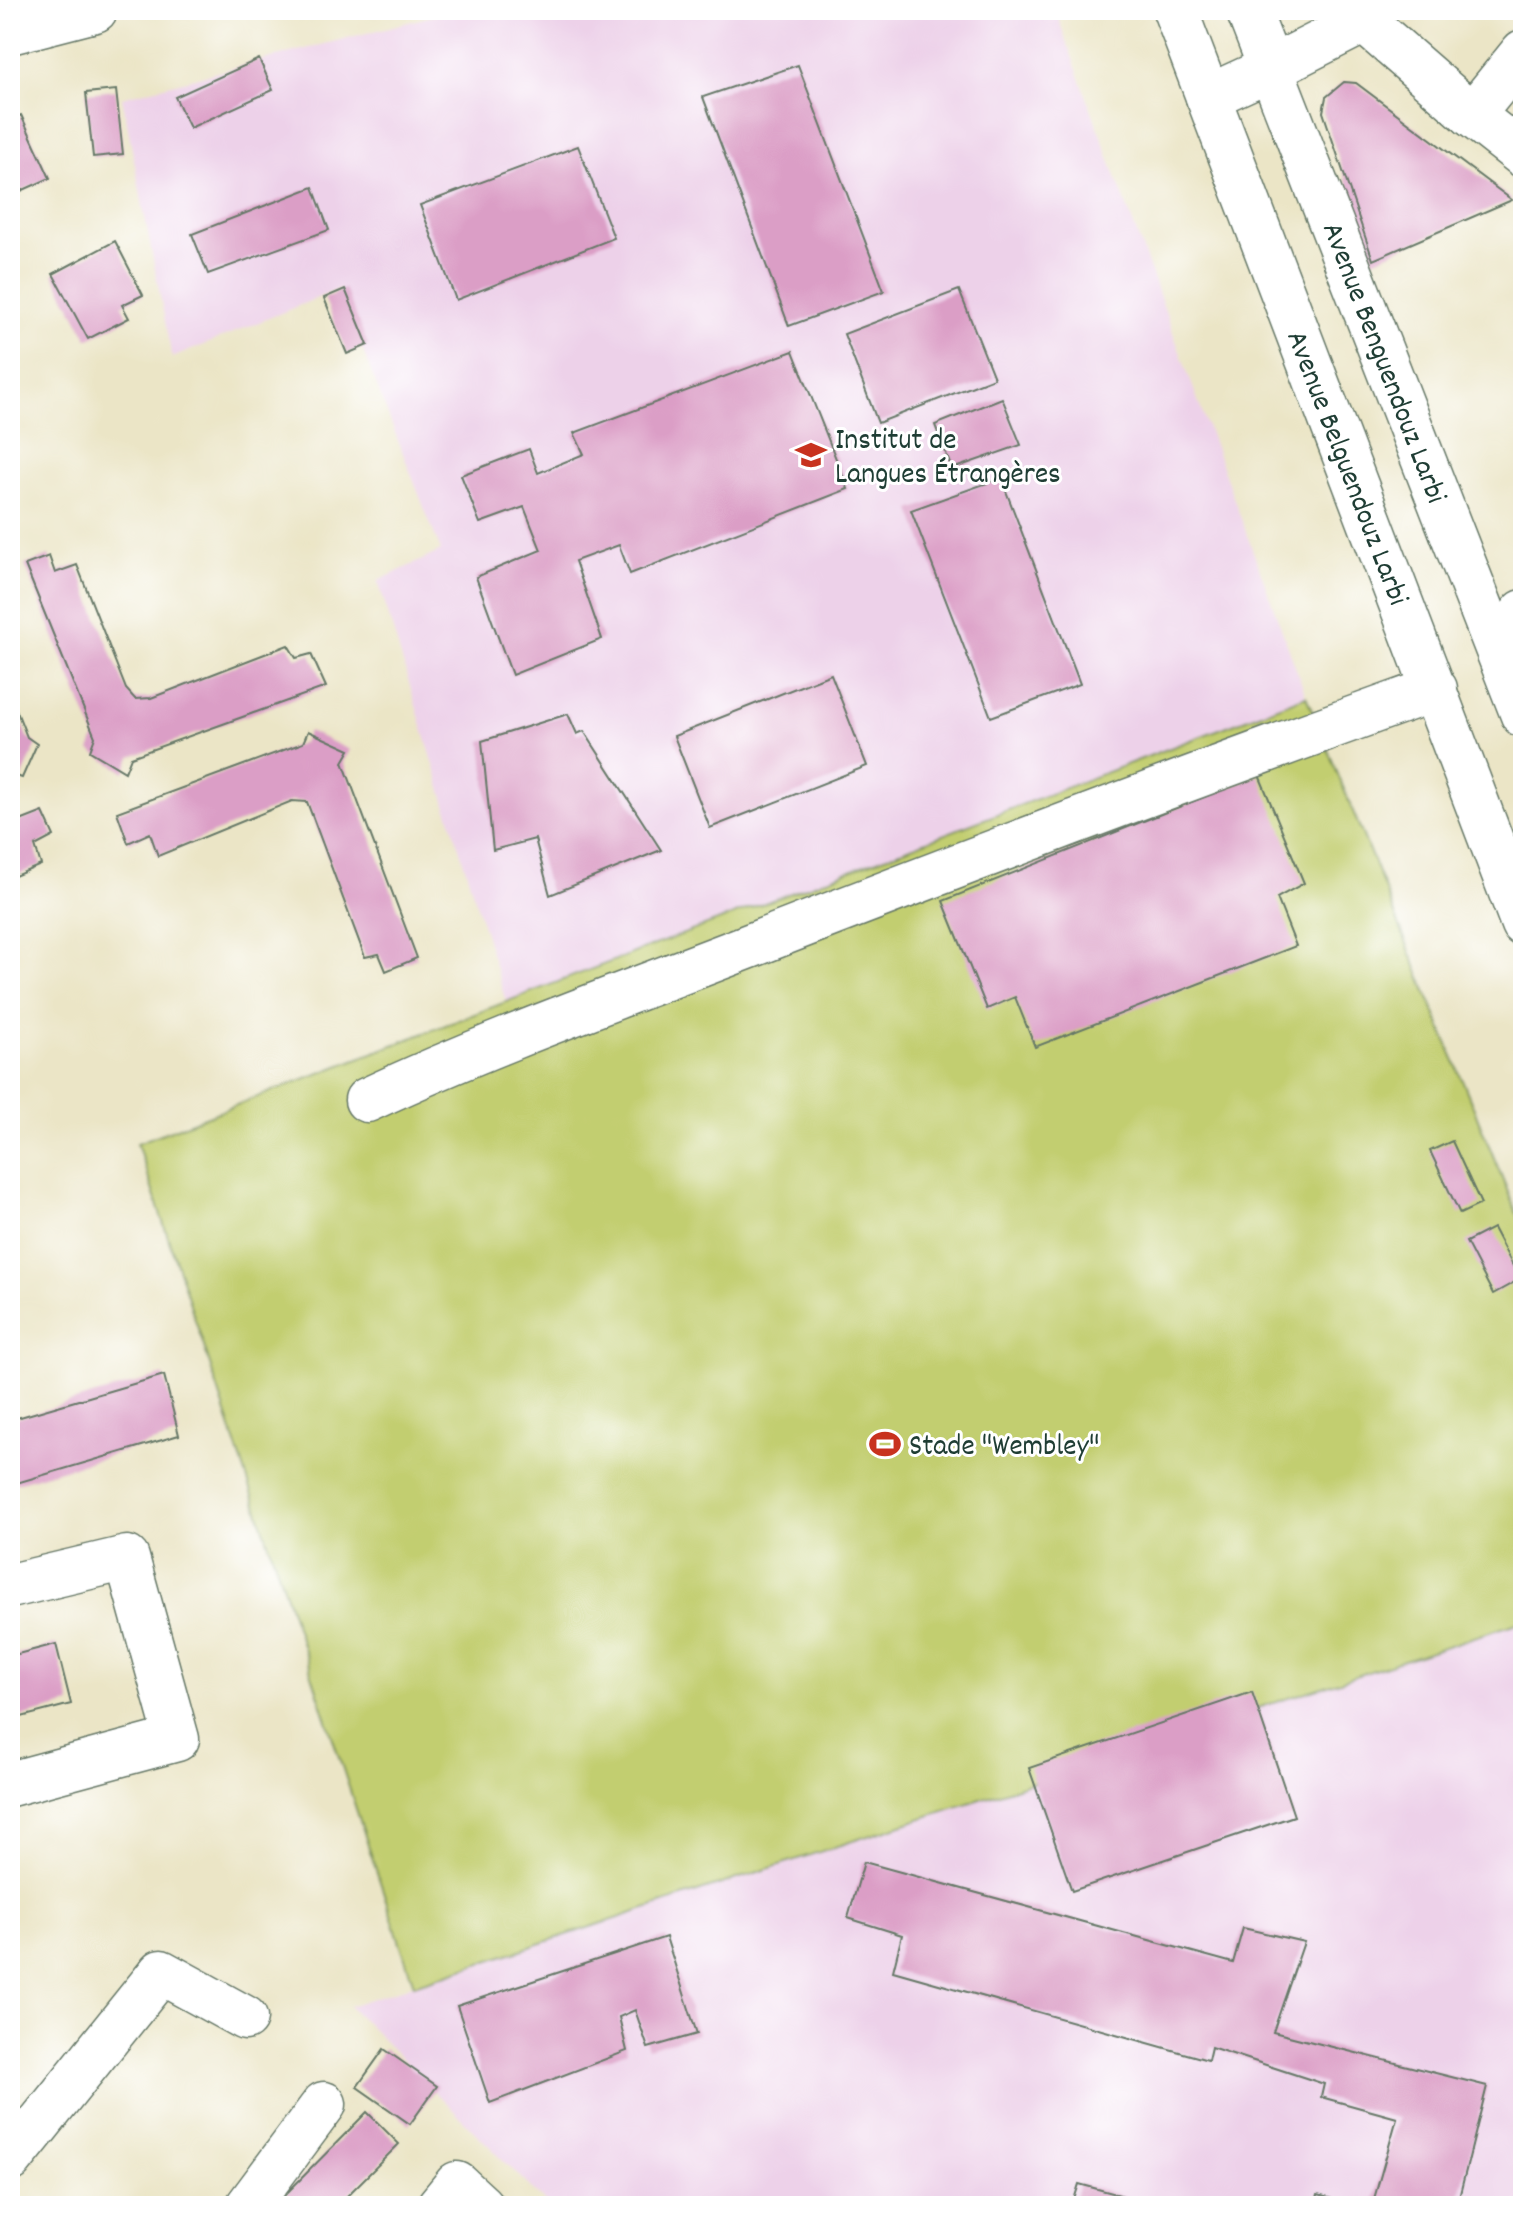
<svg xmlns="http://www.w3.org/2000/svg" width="1533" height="2216" font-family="Dekko,sans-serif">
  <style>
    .built { fill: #edd1e9 }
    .green { fill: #c2ce70; stroke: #708652; stroke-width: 2 }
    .building { fill: #db9ec6 }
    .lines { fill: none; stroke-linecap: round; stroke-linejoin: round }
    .minor-casing { stroke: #667867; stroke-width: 47 }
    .major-casing { stroke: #667867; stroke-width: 47 }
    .minor { stroke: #fff; stroke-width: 44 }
    .major { stroke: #fff; stroke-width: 44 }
    .labels { text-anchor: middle; stroke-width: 6; stroke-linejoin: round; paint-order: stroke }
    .street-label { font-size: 30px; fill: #1f3d34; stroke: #fff }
    .poi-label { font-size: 30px; fill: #1f3d34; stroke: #fff; text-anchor: start }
  </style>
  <rect width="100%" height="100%" fill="#fff"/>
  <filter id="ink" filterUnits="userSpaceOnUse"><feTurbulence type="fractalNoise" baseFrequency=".0125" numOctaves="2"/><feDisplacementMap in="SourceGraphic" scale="16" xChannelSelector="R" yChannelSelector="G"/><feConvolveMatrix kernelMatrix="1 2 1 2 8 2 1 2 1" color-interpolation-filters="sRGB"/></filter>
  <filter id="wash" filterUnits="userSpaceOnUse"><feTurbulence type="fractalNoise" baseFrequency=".006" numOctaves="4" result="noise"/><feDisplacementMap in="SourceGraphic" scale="32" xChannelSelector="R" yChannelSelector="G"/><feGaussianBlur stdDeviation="1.8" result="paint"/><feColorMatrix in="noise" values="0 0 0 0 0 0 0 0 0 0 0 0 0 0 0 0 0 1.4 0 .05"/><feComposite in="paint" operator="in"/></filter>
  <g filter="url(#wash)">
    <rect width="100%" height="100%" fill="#ebe5c6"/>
    <g class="built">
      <polygon points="455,10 1055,10 1306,696 506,1002 378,581 441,551 339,289 172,358 122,97"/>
      <polygon points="1523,1621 1523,2206 549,2206 349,2006"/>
    </g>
    <polygon class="green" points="1306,696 1523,1229 1523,1621 414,1985 137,1143"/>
    <g id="blocks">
      <g class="building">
        <polygon points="259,59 273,90 190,128 175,97"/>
        <polygon points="798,65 884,291 789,326 703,97"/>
        <polygon points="1344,82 1356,83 1512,200 1373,260 1323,112 1326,97"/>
        <polygon points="116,90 123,154 93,157 86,93"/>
        <polygon points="21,115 50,178 10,196 10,120"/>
        <polygon points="578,146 614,238 456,300 420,205"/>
        <polygon points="313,187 329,230 208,274 192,234"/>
        <polygon points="115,241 143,295 122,305 129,318 88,339 53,274"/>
        <polygon points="345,289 368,345 347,354 324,298"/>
        <polygon points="959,290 994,378 878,423 844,334"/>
        <polygon points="793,351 848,489 630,574 619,545 575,561 602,639 512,675 476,577 541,550 524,507 480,523 461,475 529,449 538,473 584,454 574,433"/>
        <polygon points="1002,398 1021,445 952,469 935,425"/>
        <polygon points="1001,478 1080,684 991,717 911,510"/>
        <polygon points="49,556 55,573 77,565 126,689 135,699 151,698 288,645 296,658 311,654 326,687 131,757 125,772 90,751 95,737 25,565"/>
        <polygon points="831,674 867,766 710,828 674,736"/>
        <polygon points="10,694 27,737 37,744 22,778 10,774"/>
        <polygon points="568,714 577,734 584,731 661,850 550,895 535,839 493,850 482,741"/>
        <polygon points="308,731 350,750 343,762 417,958 386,971 379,954 365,957 307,802 292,801 158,856 150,833 128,843 117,812 303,743"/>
        <polygon points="1259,775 1304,883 1277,898 1296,946 1035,1047 1015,997 987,1009 943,901"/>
        <polygon points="43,812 54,836 35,846 41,865 10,878 10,825"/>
        <polygon points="1452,1141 1481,1204 1460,1214 1430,1151"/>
        <polygon points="1493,1228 1520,1279 1493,1294 1466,1242"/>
        <polygon points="164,1375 179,1435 10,1485 10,1420"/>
        <polygon points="56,1644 71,1704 10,1720 10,1656"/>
        <polygon points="1252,1692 1294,1816 1072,1891 1029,1768"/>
        <polygon points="864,1862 1233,1963 1243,1928 1304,1942 1273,2032 1487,2086 1457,2206 1372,2206 1397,2118 1321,2097 1324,2084 1211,2047 1208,2060 893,1971 902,1935 848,1918"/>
        <polygon points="666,1937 697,2034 648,2048 635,2010 619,2017 627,2051 490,2103 457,2006"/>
        <polygon points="384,2049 437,2086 410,2124 357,2087"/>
        <polygon points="367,2112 399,2144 337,2206 274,2206"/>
        <polygon points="1079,2184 1157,2205 1157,2206 1072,2206"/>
        <polygon points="1318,2195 1353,2205 1353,2206 1315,2206"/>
      </g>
    </g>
  </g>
  <g filter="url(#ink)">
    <use href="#blocks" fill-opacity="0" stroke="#667867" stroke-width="2"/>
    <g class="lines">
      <defs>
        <g id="minor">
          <polyline points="1357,10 1364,21 1472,115 1523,155"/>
          <polyline points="1208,97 1271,68 1364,21"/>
          <polyline points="1472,115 1523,52"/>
          <polyline points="1498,649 1523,612"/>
          <path d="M367,1100C495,1040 629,993 760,942C984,855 1209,770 1435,689"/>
          <polyline points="10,1586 127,1558 177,1739 10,1784"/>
          <polyline points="10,2160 161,1972 245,2018"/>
          <polyline points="248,2206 324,2104"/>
          <polyline points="439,2206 457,2184 481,2206"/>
        </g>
        <g id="major">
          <polyline points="1175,10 1523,924"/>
          <polyline points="1248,10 1523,715"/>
          <polyline points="10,32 95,10"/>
        </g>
      </defs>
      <use href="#minor" class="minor-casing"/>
      <use href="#major" class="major-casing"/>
      <use href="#minor" class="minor"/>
      <use href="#major" class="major"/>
    </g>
  </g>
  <defs>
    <symbol id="university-bare" viewBox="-9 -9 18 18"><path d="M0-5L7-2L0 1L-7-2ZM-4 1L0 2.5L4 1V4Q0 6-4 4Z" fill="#c8321e" stroke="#fff" stroke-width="2.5" paint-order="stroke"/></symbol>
    <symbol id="stadium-bare" viewBox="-9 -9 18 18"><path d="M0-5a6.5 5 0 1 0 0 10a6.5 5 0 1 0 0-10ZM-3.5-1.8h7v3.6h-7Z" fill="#c8321e" stroke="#fff" stroke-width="2.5" paint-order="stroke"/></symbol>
  </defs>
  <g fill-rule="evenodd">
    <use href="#university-bare" x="789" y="433" width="44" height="44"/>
    <use href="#stadium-bare" x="863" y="1422" width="44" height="44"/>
  </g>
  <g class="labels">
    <g class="street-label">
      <text transform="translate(1386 362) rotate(69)" y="10">Avenue Benguendouz Larbi</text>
      <text transform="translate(1349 467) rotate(69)" y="10">Avenue Belguendouz Larbi</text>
    </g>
    <g class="poi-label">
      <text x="835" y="448">Institut de<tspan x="835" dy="34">Langues Étrangères</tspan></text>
      <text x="909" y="1454">Stade "Wembley"</text>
    </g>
  </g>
  <rect width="1533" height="2216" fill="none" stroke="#fff" stroke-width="40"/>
</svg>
